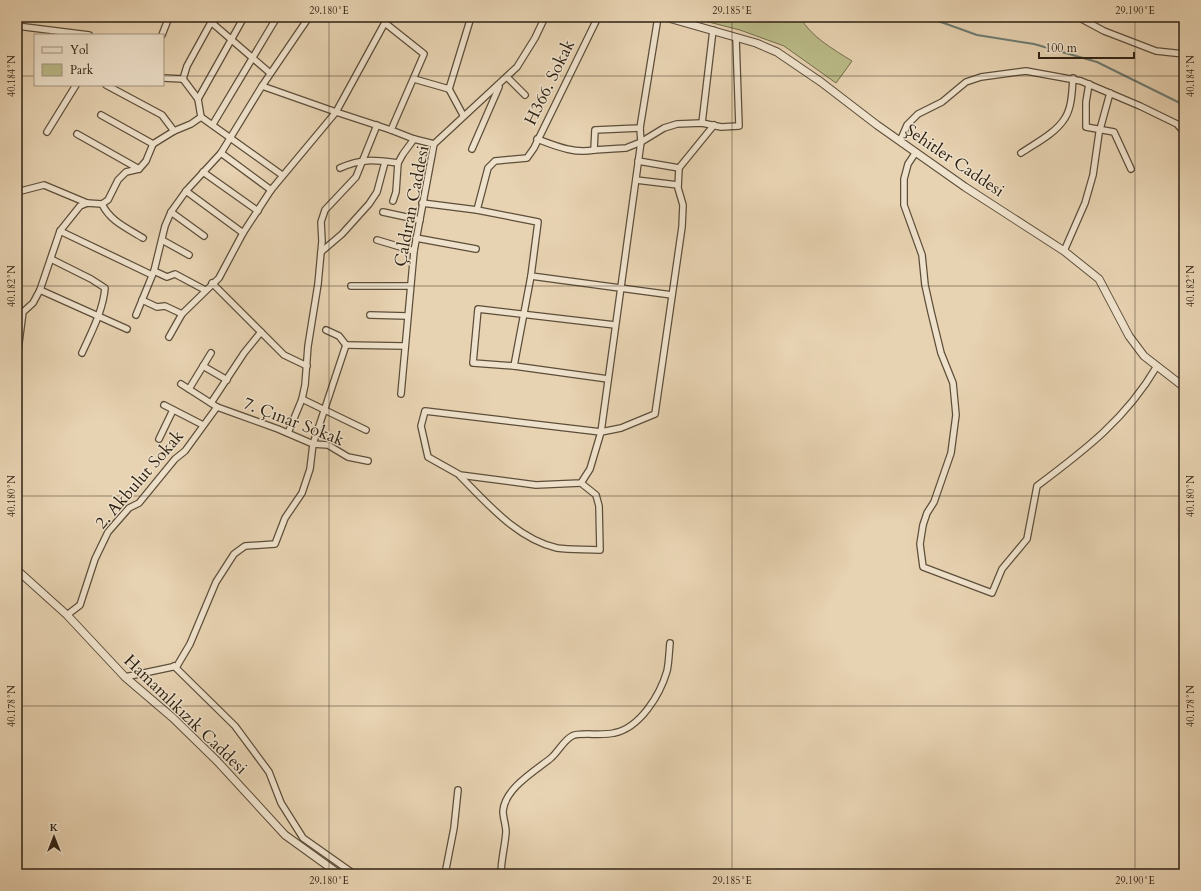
<svg xmlns="http://www.w3.org/2000/svg" width="1201" height="891" font-family="Cardo,serif">
  <style>
    .green { fill: #babb88; stroke: #746e4e }
    .lines { fill: none; stroke-linecap: round; stroke-linejoin: round }
    .stream { stroke: #6d7b72; stroke-width: 2 }
    .minor-casing { stroke: #5d4e3a; stroke-width: 8 }
    .tertiary-casing { stroke: #5d4e3a; stroke-width: 9 }
    .minor { stroke: #efe2cc; stroke-width: 5.5 }
    .tertiary { stroke: #efe2cc; stroke-width: 7 }
    .ticks { fill: none; stroke: #2f2213; stroke-width: 1; stroke-opacity: 0.45 }
    .labels { text-anchor: middle; stroke-width: 3; stroke-linejoin: round; paint-order: stroke }
    .street-label { font-size: 17px; fill: #2f2213; stroke: #efe2cc }
    .neatline { fill: none; stroke: #2f2213; stroke-width: 1.5 }
    .ticks-label { font-size: 10px; text-anchor: middle; fill: #2f2213 }
  </style>
  <rect width="100%" height="100%" fill="#e7d2b1"/>
  <filter id="stains"><feTurbulence type="fractalNoise" baseFrequency=".005" numOctaves="4"/><feColorMatrix values="0 0 0 0 .2 0 0 0 0 .09 0 0 0 0 .02 0 0 0 .5 -.17"/></filter>
  <radialGradient id="worn" r=".72"><stop offset=".6" stop-color="#630" stop-opacity="0"/><stop offset="1" stop-color="#630" stop-opacity=".3"/></radialGradient>
  <path class="green" d="M689,17H800C811,37 833,49 852,61L836,83L784,46L740,30Z"/>
  <g class="lines">
    <polyline class="stream" points="927,17 977,35 1034,44 1097,62 1184,105"/>
    <defs>
      <g id="minor">
        <polyline points="1078,17 1104,31 1156,51 1184,54"/>
        <polyline points="211,22 270,73"/>
        <polyline points="385,23 424,54 391,130 414,139 434,144"/>
        <polyline points="17,26 89,35"/>
        <polyline points="162,35 169,17"/>
        <polyline points="507,77 525,95"/>
        <polyline points="163,78 183,79"/>
        <polyline points="183,79 187,66 214,17"/>
        <polyline points="414,79 449,89 471,17"/>
        <polyline points="1089,84 1086,102 1086,127 1114,132 1131,169"/>
        <polyline points="106,85 162,115 174,131"/>
        <polyline points="262,86 336,112 388,17"/>
        <polyline points="449,89 463,115"/>
        <polyline points="198,99 244,17"/>
        <polyline points="101,115 153,144"/>
        <polyline points="201,117 282,175"/>
        <polyline points="702,123 713,30"/>
        <polyline points="213,124 277,17"/>
        <polyline points="640,128 641,142 601,432 590,469 581,483 536,485 460,475 428,457 421,426 425,411 601,432 621,428 655,414 682,227 683,205 678,188 679,168 714,125"/>
        <polyline points="47,132 76,85"/>
        <polyline points="77,134 139,169"/>
        <path d="M537,139C556,146 574,154 594,150L595,130L640,128L658,17"/>
        <polyline points="900,141 907,125 918,114 942,102 966,82 981,77 1026,71 1081,81 1140,106 1177,124 1184,132"/>
        <polyline points="472,149 499,87"/>
        <polyline points="594,150 626,148 641,142 664,128 677,124 702,123 721,127 739,126 736,38"/>
        <path d="M916,152L908,164L904,179V205L922,255L925,285L931,312L941,353L953,383L956,415L951,453L934,502L927,513L923,525L920,544L923,567L992,593L1002,569L1027,539L1037,486C1085,450 1126,419 1157,366"/>
        <polyline points="221,153 271,190"/>
        <path d="M1021,153C1036,143 1056,133 1065,118C1072,107 1072,91 1073,78"/>
        <polyline points="638,161 679,168"/>
        <path d="M340,168C362,158 375,160 398,163L403,154L414,139"/>
        <polyline points="203,172 258,211"/>
        <polyline points="636,180 678,185"/>
        <polyline points="186,191 243,233"/>
        <polyline points="17,192 44,185 87,203"/>
        <polyline points="393,201 396,192 398,163"/>
        <polyline points="422,203 477,210 538,222 531,276 672,295"/>
        <path d="M102,204C110,221 127,228 143,238"/>
        <polyline points="477,210 488,168 495,161 527,158 534,148 598,17"/>
        <polyline points="171,212 204,236"/>
        <polyline points="383,212 420,220"/>
        <polyline points="60,231 152,275"/>
        <polyline points="416,238 476,249"/>
        <polyline points="162,240 189,255"/>
        <polyline points="377,240 414,251"/>
        <polyline points="1064,251 1085,203 1093,175 1099,133 1110,93"/>
        <polyline points="321,252 342,234 369,204 377,192 385,162"/>
        <path d="M51,259L91,279L105,288C103,311 91,333 82,353"/>
        <polyline points="154,271 167,277 175,274 205,290"/>
        <polyline points="531,276 514,366 608,379"/>
        <polyline points="212,283 284,355 307,366"/>
        <polyline points="351,286 410,286"/>
        <polyline points="40,290 127,329"/>
        <polyline points="142,300 157,307 165,306 182,314"/>
        <polyline points="136,315 154,271 165,226 171,212 186,191 221,153 262,86 309,17"/>
        <polyline points="370,315 407,316"/>
        <polyline points="326,330 339,336 346,345"/>
        <polyline points="169,337 182,314 219,278 243,233 271,190 336,112 391,130"/>
        <polyline points="346,345 404,346"/>
        <polyline points="17,358 23,312 33,303 40,290 60,231 80,206 87,203 102,204 108,200 118,180 126,172 139,169 146,161 153,144 174,131 191,124 201,117 198,99 183,79"/>
        <polyline points="203,366 227,380"/>
        <polyline points="514,366 473,363 478,309 615,325"/>
        <polyline points="181,384 217,407 278,429 313,444 328,445 348,457 368,461"/>
        <polyline points="189,389 211,353"/>
        <polyline points="401,394 414,251 434,144 517,67 535,38 545,17"/>
        <polyline points="302,399 366,430"/>
        <polyline points="211,403 244,353 261,332"/>
        <polyline points="164,405 203,425"/>
        <polyline points="288,433 302,399 305,385 308,346 318,284 322,241 321,222 325,210 356,177 377,125"/>
        <polyline points="159,439 173,410"/>
        <path d="M460,476C487,503 517,539 557,548C570,550 586,549 600,550L599,506L596,495L581,483"/>
        <polyline points="67,615 80,605 95,559 108,532 129,508 139,503 175,459 185,451 217,407"/>
        <polyline points="174,666 235,726 269,772 281,803 303,838 354,874"/>
        <polyline points="125,677 177,666 190,644 216,582 234,554 245,546 275,544 285,518 302,493 310,469 313,444 346,345"/>
        <polyline points="445,874 454,828 458,790"/>
        <path d="M501,874C501,860 505,846 506,832C506,825 503,818 503,811C505,788 535,771 551,758C558,752 564,740 572,736C578,732 603,736 614,733C640,728 660,695 667,671C669,662 669,652 670,643"/>
      </g>
      <g id="tertiary">
        <polyline points="665,17 756,43 777,52 821,82 877,125 965,187 1064,251 1099,279 1129,336 1144,356 1184,387"/>
        <polyline points="17,570 67,615 125,677 173,718 217,761 285,835 339,874"/>
      </g>
    </defs>
    <use href="#minor" class="minor-casing"/>
    <use href="#tertiary" class="tertiary-casing"/>
    <use href="#minor" class="minor"/>
    <use href="#tertiary" class="tertiary"/>
  </g>
  <path class="ticks" d="M329,17V874M732,17V874M1135,17V874M17,76H35M163,76H1184M17,286H1184M17,496H1184M17,706H1184"/>
  <g class="labels">
    <g class="street-label">
      <text transform="translate(549 82) rotate(-64)" y="6">H366. Sokak</text>
      <text transform="translate(955 160) rotate(34)" y="6">Şehitler Caddesi</text>
      <text transform="translate(411 206) rotate(-79)" y="6">Çaldıran Caddesi</text>
      <text transform="translate(294 421) rotate(21)" y="6">7. Çınar Sokak</text>
      <text transform="translate(139 479) rotate(-49)" y="6">2. Akbulut Sokak</text>
      <text transform="translate(186 714) rotate(44)" y="6">Hamamlıkızık Caddesi</text>
    </g>
  </g>
  <rect width="1201" height="891" fill="none" stroke="#e7d2b1" stroke-width="44"/>
  <rect x="34" y="34" width="130" height="52" fill="#efe2cc" stroke="#a29582"/>
  <rect x="42" y="47" width="20" height="6" fill="#efe2cc" stroke="#a29582"/>
  <text x="70" y="54" font-size="12" fill="#2f2213">Yol</text>
  <rect x="42" y="64" width="20" height="12" fill="#babb88" stroke="#a29582"/>
  <text x="70" y="74" font-size="12" fill="#2f2213">Park</text>
  <g transform="translate(54 837)" stroke="#efe2cc" stroke-width="3" paint-order="stroke">
  <path d="M0-3L7 15L0 10L-7 15Z" fill="#2f2213"/>
  <text y="-6" font-size="11" font-weight="bold" text-anchor="middle" fill="#2f2213">K</text>
  </g>
  <path d="M1039 52v6h95v-6" fill="none" stroke="#2f2213" stroke-width="2"/>
  <text x="1045" y="52" font-size="12" fill="#2f2213" stroke="#efe2cc" stroke-width="3" paint-order="stroke">100 m</text>
  <rect x="22" y="22" width="1157" height="847" class="neatline"/>
  <g class="ticks-label">
    <text x="329" y="14">29.180°E</text>
    <text x="732" y="14">29.185°E</text>
    <text x="1135" y="14">29.190°E</text>
    <text transform="translate(11 76) rotate(-90)" y="4">40.184°N</text>
    <text transform="translate(1190 76) rotate(-90)" y="4">40.184°N</text>
    <text transform="translate(11 286) rotate(-90)" y="4">40.182°N</text>
    <text transform="translate(1190 286) rotate(-90)" y="4">40.182°N</text>
    <text transform="translate(11 496) rotate(-90)" y="4">40.180°N</text>
    <text transform="translate(1190 496) rotate(-90)" y="4">40.180°N</text>
    <text transform="translate(11 706) rotate(-90)" y="4">40.178°N</text>
    <text transform="translate(1190 706) rotate(-90)" y="4">40.178°N</text>
    <text x="329" y="884">29.180°E</text>
    <text x="732" y="884">29.185°E</text>
    <text x="1135" y="884">29.190°E</text>
  </g>
  <rect width="100%" height="100%" filter="url(#stains)"/>
  <rect width="100%" height="100%" fill="url(#worn)"/>
</svg>
